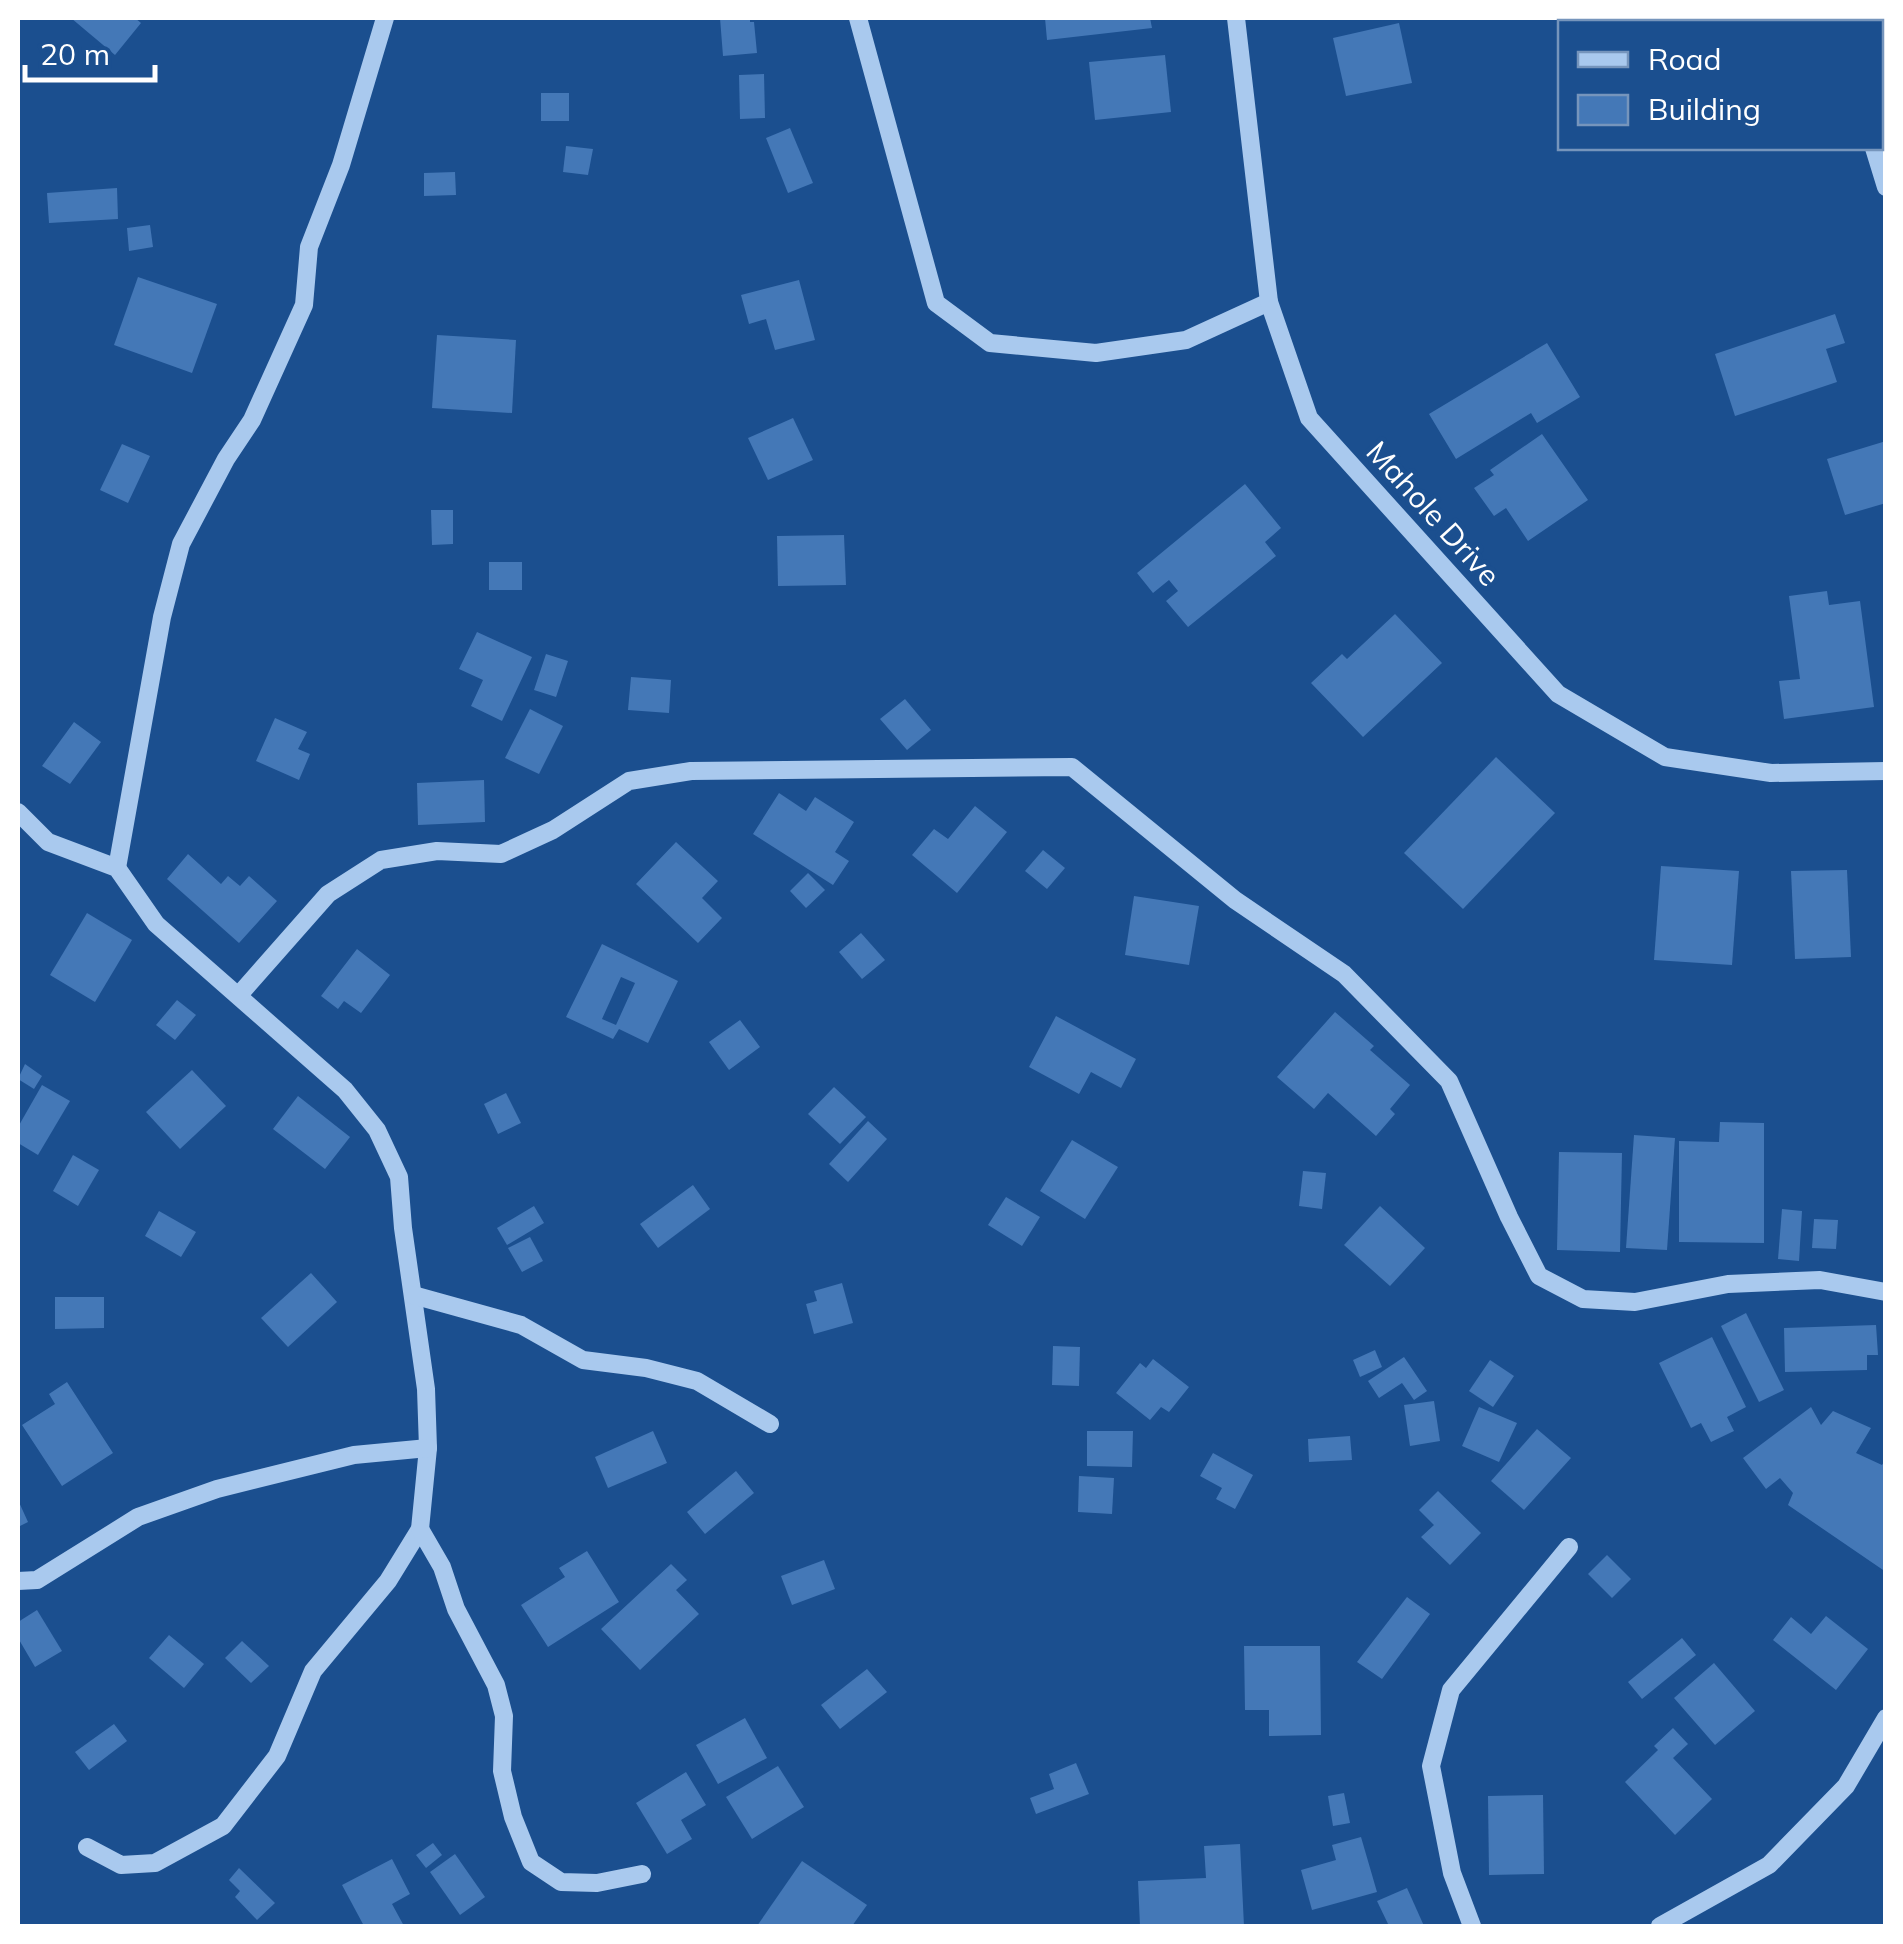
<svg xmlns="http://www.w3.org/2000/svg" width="1903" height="1944" font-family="Mulish,sans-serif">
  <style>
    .building { fill: #4478b7; fill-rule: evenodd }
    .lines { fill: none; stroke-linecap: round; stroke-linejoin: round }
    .minor { stroke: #a9c9ee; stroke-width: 18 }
    .labels { text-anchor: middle; stroke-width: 9; stroke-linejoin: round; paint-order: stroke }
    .street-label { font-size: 30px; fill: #fff; stroke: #1b4f8f }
  </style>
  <rect width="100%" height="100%" fill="#1b4f8f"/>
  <g class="building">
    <polygon points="71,18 135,18 141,23 115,55"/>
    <polygon points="720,18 750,18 750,22 754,22 757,53 723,56"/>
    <polygon points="1045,18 1150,18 1152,28 1047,40"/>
    <polygon points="1399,23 1412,83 1346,96 1333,38"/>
    <polygon points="1165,55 1171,112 1095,120 1089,62"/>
    <polygon points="764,74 765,118 740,119 739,75"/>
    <rect x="541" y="93" width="28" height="28"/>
    <polygon points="790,128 813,183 788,193 766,138"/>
    <polygon points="566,146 593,149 588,175 563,172"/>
    <polygon points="455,172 456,195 424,196 424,173"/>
    <polygon points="117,188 118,219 49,223 47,193"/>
    <polygon points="150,225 153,247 129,251 127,228"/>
    <polygon points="138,277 217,304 192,373 114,345"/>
    <polygon points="799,280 815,340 775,350 766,319 749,324 741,295"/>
    <polygon points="1835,314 1845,343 1826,349 1837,382 1735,416 1715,354"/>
    <polygon points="437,335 516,340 512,413 432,408"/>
    <polygon points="1547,343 1580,397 1537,423 1531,413 1456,459 1429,414"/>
    <polygon points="793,418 813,460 768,480 748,438"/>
    <polygon points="1542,434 1588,500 1528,541 1506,508 1494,516 1474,488 1494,475 1490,470"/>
    <polygon points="1886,441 1886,503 1845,515 1827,459"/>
    <polygon points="122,444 150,456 128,503 100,490"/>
    <polygon points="1245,484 1281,528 1265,542 1276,556 1188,627 1166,601 1178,591 1169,580 1153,593 1137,573"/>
    <polygon points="431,510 453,510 453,544 432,545"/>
    <polygon points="844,535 846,585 778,586 777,536"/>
    <rect x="489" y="562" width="33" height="28"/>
    <polygon points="1827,591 1829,605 1860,601 1874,707 1784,719 1779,681 1800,679 1789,596"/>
    <polygon points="1395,614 1442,663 1363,737 1311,683 1342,654 1347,659"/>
    <polygon points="477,632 532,657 502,721 471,706 483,680 459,669"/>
    <polygon points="546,654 568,661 556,697 534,690"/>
    <polygon points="631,677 671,680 669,713 628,710"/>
    <polygon points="905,699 931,730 907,750 880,719"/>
    <polygon points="530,709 563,726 539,774 505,758"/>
    <polygon points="275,718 307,732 298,749 310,754 299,780 256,761"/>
    <polygon points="74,722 101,742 70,784 42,766"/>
    <polygon points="1496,757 1555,813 1463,909 1404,853"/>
    <polygon points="484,780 485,822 418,825 417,783"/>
    <polygon points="779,793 806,811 815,797 854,822 835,852 849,861 833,885 753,834"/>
    <polygon points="975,806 1007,832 957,893 912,855 934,829 948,839"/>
    <polygon points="676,842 718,881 702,898 722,918 698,943 636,884"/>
    <polygon points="1043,850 1065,868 1047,889 1025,871"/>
    <polygon points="188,854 221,884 228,876 240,886 249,876 277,901 239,943 167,879"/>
    <polygon points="1661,866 1739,871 1732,965 1654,960"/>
    <polygon points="1847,870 1851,957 1795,959 1791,871"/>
    <polygon points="808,873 825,890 806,908 790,891"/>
    <polygon points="1134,896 1199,906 1189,965 1125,955"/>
    <polygon points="87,913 132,940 95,1002 50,975"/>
    <polygon points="861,933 885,960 862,979 839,952"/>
    <path d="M602,944L678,981L648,1043L619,1029L613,1039L566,1017ZM621,977L635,983L616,1025L602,1019Z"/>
    <polygon points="357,949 390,975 361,1013 344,1001 338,1009 321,996"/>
    <polygon points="177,1000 196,1015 175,1040 156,1025"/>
    <polygon points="1335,1012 1374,1046 1370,1050 1410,1085 1390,1109 1395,1114 1376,1136 1328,1093 1314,1109 1277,1077"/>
    <polygon points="1056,1016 1136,1059 1121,1088 1091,1072 1079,1094 1029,1067"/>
    <polygon points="740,1020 760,1047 729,1070 709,1042"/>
    <polygon points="25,1064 42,1076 34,1089 18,1079"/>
    <polygon points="192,1070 226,1106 180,1149 146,1112"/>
    <polygon points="42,1085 70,1101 38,1155 18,1143 18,1127"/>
    <polygon points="834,1087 866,1117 840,1144 808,1114"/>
    <polygon points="506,1093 521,1123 498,1134 484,1104"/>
    <polygon points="298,1096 350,1137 325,1169 273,1129"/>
    <polygon points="868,1121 887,1139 848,1182 829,1164"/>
    <polygon points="1720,1122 1764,1123 1764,1243 1679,1242 1679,1141 1719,1142"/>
    <polygon points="1634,1135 1675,1138 1667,1250 1626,1248"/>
    <polygon points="1072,1140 1118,1167 1085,1219 1040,1191"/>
    <polygon points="1559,1152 1622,1153 1620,1252 1557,1250"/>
    <polygon points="73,1155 99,1170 78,1206 53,1191"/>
    <polygon points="1303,1171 1326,1173 1322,1209 1299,1206"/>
    <polygon points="693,1185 710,1209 658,1248 640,1224"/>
    <polygon points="1006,1197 1040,1217 1022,1246 988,1225"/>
    <polygon points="534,1206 544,1223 507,1245 497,1228"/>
    <polygon points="1380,1206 1425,1248 1390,1286 1344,1245"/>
    <polygon points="1782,1209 1802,1211 1799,1261 1778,1259"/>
    <polygon points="159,1211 196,1232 181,1257 145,1236"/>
    <polygon points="1814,1219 1838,1220 1836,1249 1812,1248"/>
    <polygon points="530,1237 543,1261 522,1272 508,1248"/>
    <polygon points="311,1273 337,1302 288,1347 261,1318"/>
    <polygon points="842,1283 853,1323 814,1334 806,1304 817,1301 814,1291"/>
    <polygon points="55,1297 104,1297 104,1328 55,1329"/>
    <polygon points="1746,1313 1784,1390 1759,1402 1721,1326"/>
    <polygon points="1876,1325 1878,1355 1867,1355 1867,1370 1785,1372 1784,1328"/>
    <polygon points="1712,1337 1746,1407 1727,1417 1734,1431 1711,1442 1701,1423 1691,1428 1659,1363"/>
    <polygon points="1053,1346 1080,1347 1079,1386 1052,1385"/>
    <polygon points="1375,1350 1382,1367 1360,1377 1353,1360"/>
    <polygon points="1404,1357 1427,1391 1414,1400 1402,1383 1379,1398 1368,1381"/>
    <polygon points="1153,1359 1189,1387 1169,1412 1161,1407 1150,1420 1116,1393 1140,1363 1146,1368"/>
    <polygon points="1490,1360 1514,1376 1493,1407 1469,1391"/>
    <polygon points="67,1382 113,1453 62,1486 22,1425 55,1404 49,1394"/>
    <polygon points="1434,1401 1440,1441 1410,1446 1404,1405"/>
    <polygon points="1479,1407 1517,1423 1499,1462 1462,1446"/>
    <polygon points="1811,1407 1821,1425 1833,1411 1871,1428 1856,1453 1882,1465 1886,1459 1886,1572 1788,1505 1793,1493 1780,1478 1766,1489 1743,1458"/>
    <polygon points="1537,1429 1571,1458 1524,1510 1491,1481"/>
    <polygon points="653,1431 667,1463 608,1488 595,1457"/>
    <polygon points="1087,1431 1133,1431 1132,1467 1087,1466"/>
    <polygon points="1350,1436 1352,1460 1309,1462 1308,1439"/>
    <polygon points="1213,1453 1253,1475 1235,1509 1216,1499 1222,1488 1200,1476"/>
    <polygon points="736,1471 754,1493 705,1534 687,1512"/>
    <polygon points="1079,1476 1114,1478 1112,1514 1078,1512"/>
    <polygon points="1438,1491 1481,1533 1450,1565 1421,1537 1434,1525 1419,1510"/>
    <polygon points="18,1500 28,1522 18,1527"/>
    <polygon points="587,1551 619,1602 548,1647 521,1605 565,1577 559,1568"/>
    <polygon points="1607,1555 1631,1579 1612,1598 1588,1574"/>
    <polygon points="824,1560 835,1589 792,1605 781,1576"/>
    <polygon points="671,1564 687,1580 676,1590 699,1614 640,1670 601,1629"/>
    <polygon points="1407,1597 1430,1614 1382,1679 1357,1662"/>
    <polygon points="37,1610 62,1651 35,1667 18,1638 18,1622"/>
    <polygon points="1826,1616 1868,1649 1836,1690 1773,1640 1791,1617 1811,1634"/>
    <polygon points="169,1635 204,1664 184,1688 149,1658"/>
    <polygon points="1682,1638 1696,1655 1642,1699 1628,1682"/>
    <polygon points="242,1641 269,1666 251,1683 225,1658"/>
    <polygon points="1244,1646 1320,1646 1321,1735 1269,1736 1269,1710 1245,1710"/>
    <polygon points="1714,1663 1755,1711 1715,1745 1674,1698"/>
    <polygon points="867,1669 887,1692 840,1729 821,1705"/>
    <polygon points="745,1718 767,1758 718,1784 696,1745"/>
    <polygon points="114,1724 127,1741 89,1770 75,1752"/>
    <polygon points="1673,1728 1688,1744 1673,1758 1712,1799 1675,1835 1625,1782 1658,1750 1654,1746"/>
    <polygon points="1076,1763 1089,1794 1036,1814 1030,1798 1054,1789 1049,1774"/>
    <polygon points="778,1766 804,1807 752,1839 726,1797"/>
    <polygon points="686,1772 706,1805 681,1820 692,1839 667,1854 636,1803"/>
    <polygon points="1344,1793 1350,1823 1333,1826 1328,1796"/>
    <polygon points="1543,1795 1544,1874 1489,1875 1488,1796"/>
    <polygon points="1361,1837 1377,1892 1312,1910 1301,1870 1336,1860 1332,1845"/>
    <polygon points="433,1843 442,1855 426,1868 416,1855"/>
    <polygon points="1240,1844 1244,1926 1140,1926 1138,1881 1206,1878 1204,1846"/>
    <polygon points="455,1854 485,1897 460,1915 430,1872"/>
    <polygon points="392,1859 410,1894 392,1904 404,1926 364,1926 342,1885"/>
    <polygon points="802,1861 867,1905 852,1926 757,1926"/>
    <polygon points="239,1868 275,1903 257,1920 235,1897 240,1891 229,1880"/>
    <polygon points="1407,1888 1424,1926 1389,1926 1377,1901"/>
  </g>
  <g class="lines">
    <g class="minor">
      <polyline points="858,18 936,303 990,343 1096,353 1186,340 1269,302"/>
      <polyline points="1236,18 1269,302 1309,418 1558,694 1665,757 1771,773 1886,771"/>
      <polyline points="1838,18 1840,22"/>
      <polyline points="1874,148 1886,187"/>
      <polyline points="18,812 48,842 117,868 156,924 345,1090 377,1130 399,1177 403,1228 426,1389 428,1448 420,1529 388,1581 313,1671 277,1756 223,1826 155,1863 121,1865 87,1847"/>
      <polyline points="117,868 162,617 181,544 226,459 252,420 304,305 309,247 341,165 385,18"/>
      <polyline points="239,995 328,894 381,860 437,851 501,854 553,830 629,781 691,771 1072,767 1235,900 1344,974 1449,1081 1509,1217 1539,1276 1583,1299 1635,1302 1728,1284 1820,1280 1886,1292"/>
      <polyline points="413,1295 521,1325 583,1360 646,1368 697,1381 770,1424"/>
      <polyline points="420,1529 442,1567 456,1609 496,1685 504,1716 502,1771 513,1817 531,1862 561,1882 597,1883 642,1874"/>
      <polyline points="18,1581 37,1580 138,1517 217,1489 354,1455 428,1448"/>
      <polyline points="1472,1926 1452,1873 1431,1766 1451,1690 1569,1547"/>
      <polyline points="1660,1926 1769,1865 1846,1786 1886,1718"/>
    </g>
  </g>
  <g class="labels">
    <g class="street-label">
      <text transform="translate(1433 514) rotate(48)" y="10">Mahole Drive</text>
    </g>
  </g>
  <rect width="1903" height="1944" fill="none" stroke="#ffffff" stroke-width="40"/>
  <rect x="1558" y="20" width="325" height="130" fill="#1b4f8f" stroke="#7695bc" stroke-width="2.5"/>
  <rect x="1578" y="52" width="50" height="15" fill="#a9c9ee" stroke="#7695bc" stroke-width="2.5"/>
  <text x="1648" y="70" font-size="30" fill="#ffffff">Road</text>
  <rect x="1578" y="95" width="50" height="30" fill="#4478b7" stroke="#7695bc" stroke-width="2.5"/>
  <text x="1648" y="120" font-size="30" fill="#ffffff">Building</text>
  <path d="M25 65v15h130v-15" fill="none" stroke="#ffffff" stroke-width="5"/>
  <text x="40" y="65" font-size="30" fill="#ffffff" stroke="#1b4f8f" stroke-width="8" paint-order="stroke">20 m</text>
</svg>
